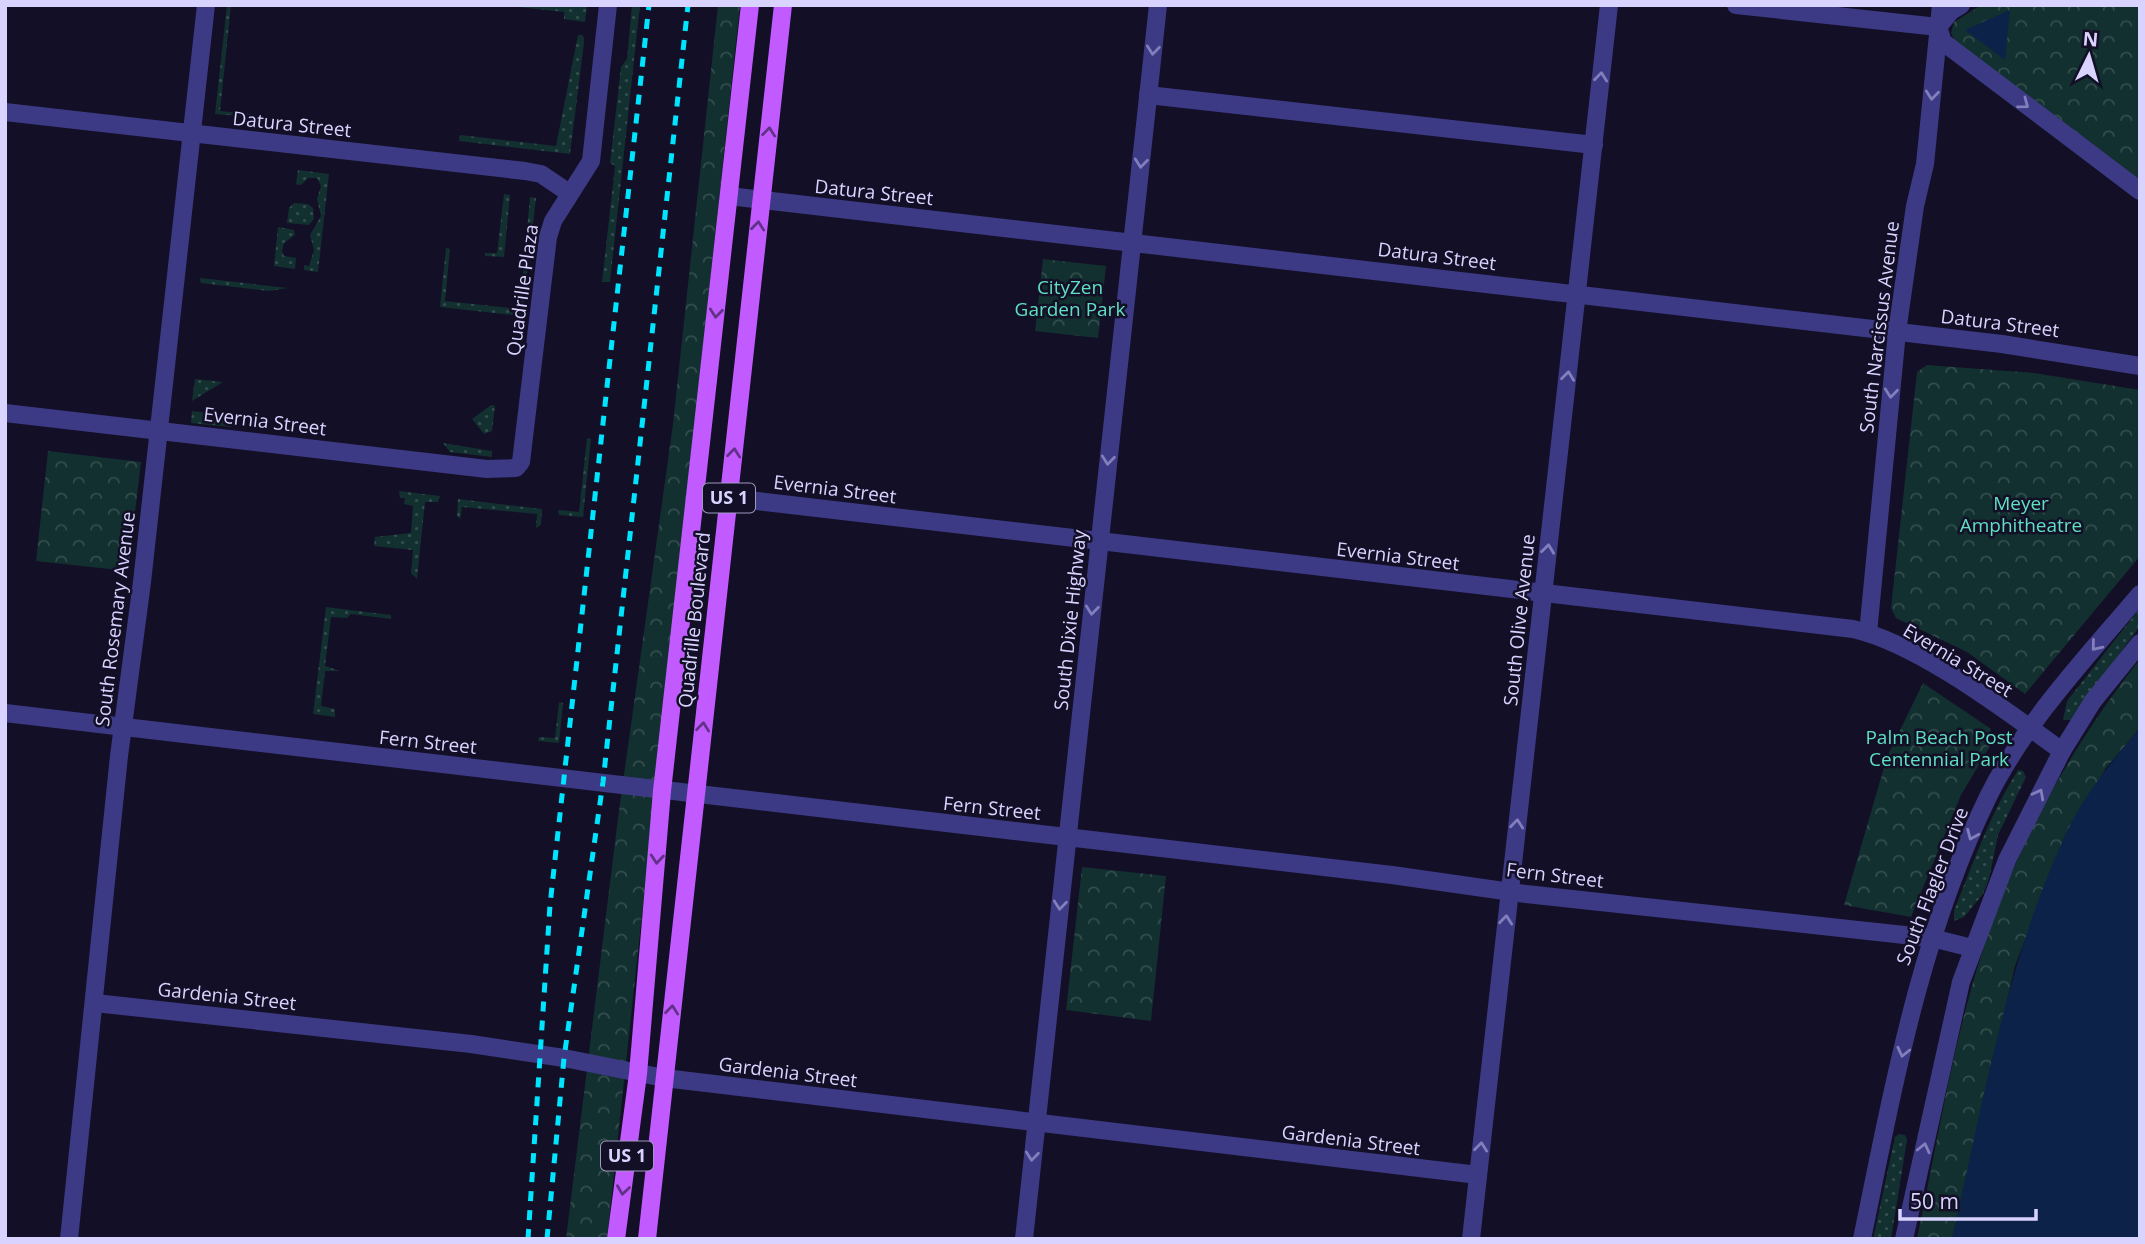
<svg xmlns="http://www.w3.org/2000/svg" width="2145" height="1244" font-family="'Open Sans',sans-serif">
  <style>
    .grass { fill: url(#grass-dots) }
    .park { fill: url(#park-crowns) }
    .water { fill: #0c2248 }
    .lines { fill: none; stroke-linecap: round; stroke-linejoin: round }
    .minor { stroke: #3d3a85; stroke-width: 18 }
    .tertiary { stroke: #3d3a85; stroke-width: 18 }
    .primary { stroke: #c25bff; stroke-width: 18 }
    .rail { stroke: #00e5ff; stroke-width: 5; stroke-dasharray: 10 9; stroke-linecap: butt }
    .oneway { stroke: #837fbc }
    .oneway2 { stroke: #623188 }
    .labels { text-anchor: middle; stroke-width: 5; stroke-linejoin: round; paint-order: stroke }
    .shield { fill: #130f26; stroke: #9e99be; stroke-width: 2 }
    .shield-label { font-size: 18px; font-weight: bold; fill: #d9d4ff }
    .street-label { font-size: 19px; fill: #d9d4ff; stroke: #130f26 }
    .park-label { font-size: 19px; fill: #5fe0c0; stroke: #130f26 }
  </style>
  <defs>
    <pattern id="grass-dots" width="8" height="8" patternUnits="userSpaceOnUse" patternTransform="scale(1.75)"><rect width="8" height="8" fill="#12302f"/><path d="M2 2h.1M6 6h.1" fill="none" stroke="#344d4e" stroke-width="1.8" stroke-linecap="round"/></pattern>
    <pattern id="park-crowns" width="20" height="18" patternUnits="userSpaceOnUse" patternTransform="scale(1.75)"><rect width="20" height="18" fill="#12302f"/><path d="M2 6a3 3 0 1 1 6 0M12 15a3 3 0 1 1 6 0" fill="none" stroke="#344d4e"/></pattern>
  </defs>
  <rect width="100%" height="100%" fill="#130f26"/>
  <g class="grass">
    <polygon points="227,5 231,5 220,111 251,114 251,117 215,114"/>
    <polygon points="502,5 587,5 585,22 564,19 564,12"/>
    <polygon points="632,5 640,5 610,282 602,282 615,166 610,163 621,67 627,59"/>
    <polygon points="578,35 583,35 584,43 570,154 459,141 460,135 556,146"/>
    <polygon points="298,170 329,174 318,272 304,270 304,265 309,266 314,250 310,235 321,216 317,199 321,186 317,178 308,178 301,185 296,184"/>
    <polygon points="504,194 510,195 504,257 485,256 485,253 497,253"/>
    <polygon points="530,197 536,198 522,316 440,307 446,248 450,249 445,301 520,309"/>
    <polygon points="294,203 308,204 313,208 314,219 309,225 287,223 289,208"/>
    <polygon points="278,227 294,230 295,235 284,243 282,251 284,256 296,258 295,269 274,266"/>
    <polygon points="200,280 200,278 288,288 269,291 201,283"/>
    <polygon points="195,379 223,382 192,401"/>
    <polygon points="491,405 495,406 492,431 484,434 472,419"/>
    <polygon points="192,411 217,414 223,421 238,422 230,427 191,423"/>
    <polygon points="587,438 591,439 583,517 559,515 558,510 579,512"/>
    <polygon points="443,443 492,451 492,457 450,452"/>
    <polygon points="399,491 440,496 438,502 425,502 417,579 411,573 413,550 374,546 375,537 411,533 413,506 404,504 405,498 400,498"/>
    <polygon points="458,499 542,509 541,525 536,528 537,514 462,507 460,519 457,516"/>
    <polygon points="326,607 391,615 391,619 351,614 347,618 331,617 325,666 340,671 325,671 321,706 335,709 335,717 313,714"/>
    <polygon points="2140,608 2140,626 2071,720 2063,720 2067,701"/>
    <polygon points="559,702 563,703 559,743 538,741 539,737 555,738"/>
    <path d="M2018,770L2023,771L2026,777L1998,835L1989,879L1983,894L1964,917L1954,921V911C1973,863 1990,814 2018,770Z"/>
    <polygon points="1899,1134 1905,1135 1907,1140 1891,1239 1873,1239 1895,1137"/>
  </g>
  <g class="park">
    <polygon points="718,5 740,5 607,1239 566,1239 618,818 673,424"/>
    <polygon points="1981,5 2140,5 2140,182 1955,42 1951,33 1954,22"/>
    <polygon points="1043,259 1106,266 1098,338 1035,331"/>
    <polygon points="1927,365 2034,373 2140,390 2140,556 2025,694 1967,652 1896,618 1891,608 1917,372"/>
    <polygon points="48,451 141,462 128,571 36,561"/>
    <path d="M2140,659V728L2106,768L2065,836L2015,966L1952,1239H1917C1937,1144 1952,1046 1982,953C2015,846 2071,747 2140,659Z"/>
    <polygon points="1923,683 1991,729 1989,748 1961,795 1911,917 1844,905 1887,757"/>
    <polygon points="1082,867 1166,876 1151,1021 1066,1010"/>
  </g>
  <g class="water">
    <polygon points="2010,10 2005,60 1965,30"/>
    <path d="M2140,728V1239H1952C1983,1104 2006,964 2064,838C2082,797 2112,761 2140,728Z"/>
  </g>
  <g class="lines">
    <g class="minor">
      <polyline points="1736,5 1938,27"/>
      <polyline points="1938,27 1943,42 2140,191"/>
      <polyline points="1938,27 1951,11 1961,5"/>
      <polyline points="1148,95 1594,145"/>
      <polyline points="5,112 525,171 541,174 569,193"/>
      <polyline points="729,196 2002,344 2140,366"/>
      <polyline points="5,413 487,469 516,468 521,462 548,237 553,221 591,161 608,5"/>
      <path d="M697,494L1853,629C1919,644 2006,711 2062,751"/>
      <polyline points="1868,633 1897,332 1915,206 1925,164 1941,5"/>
      <polyline points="95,1003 471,1044 564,1058 664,1078 1478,1175"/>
      <polyline points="69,1239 119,756 142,582 206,5"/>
      <path d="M1862,1239C1893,1089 1920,936 1988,797C2025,722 2086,658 2140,594"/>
      <polyline points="1904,1239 1961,982 2007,860 2062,751 2093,701 2140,643"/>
    </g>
    <g class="tertiary">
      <polyline points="5,713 1392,875 1526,894 1932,938 1972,948"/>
      <polyline points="1024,1239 1158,5"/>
      <polyline points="1471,1239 1609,5"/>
    </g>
    <g class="primary">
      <polyline points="616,1239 638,1074 662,791 750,5"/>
      <polyline points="647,1239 783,5"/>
    </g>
    <g class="rail">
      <polyline points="528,1239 550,905 649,5"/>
      <polyline points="547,1239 564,1058 603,782 688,5"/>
    </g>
  </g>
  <defs><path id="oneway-chevron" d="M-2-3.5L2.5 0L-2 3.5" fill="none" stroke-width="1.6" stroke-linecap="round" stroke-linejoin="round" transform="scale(1.75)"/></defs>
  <g class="oneway">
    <use href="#oneway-chevron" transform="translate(1153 50) rotate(96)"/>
    <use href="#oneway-chevron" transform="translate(1601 77) rotate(-84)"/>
    <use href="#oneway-chevron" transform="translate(1932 95) rotate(96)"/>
    <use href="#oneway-chevron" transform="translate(2024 104) rotate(37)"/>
    <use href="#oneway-chevron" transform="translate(1141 163) rotate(96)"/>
    <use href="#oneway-chevron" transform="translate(1568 376) rotate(-83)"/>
    <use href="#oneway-chevron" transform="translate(1891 393) rotate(96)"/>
    <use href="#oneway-chevron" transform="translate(1108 460) rotate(96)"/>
    <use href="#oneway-chevron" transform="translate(1548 549) rotate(-83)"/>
    <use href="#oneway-chevron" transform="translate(1092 610) rotate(96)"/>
    <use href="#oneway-chevron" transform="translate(2096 646) rotate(129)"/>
    <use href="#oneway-chevron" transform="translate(2039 794) rotate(-62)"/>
    <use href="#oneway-chevron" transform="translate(1517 824) rotate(-84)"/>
    <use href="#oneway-chevron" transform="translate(1972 835) rotate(113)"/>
    <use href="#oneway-chevron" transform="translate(1060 905) rotate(96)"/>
    <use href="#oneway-chevron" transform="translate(1506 920) rotate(-84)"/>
    <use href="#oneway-chevron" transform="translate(1903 1052) rotate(103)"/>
    <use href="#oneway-chevron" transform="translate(1481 1147) rotate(-84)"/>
    <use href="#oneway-chevron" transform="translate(1924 1148) rotate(-77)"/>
    <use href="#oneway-chevron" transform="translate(1032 1156) rotate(96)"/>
  </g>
  <g class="oneway2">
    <use href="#oneway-chevron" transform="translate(769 132) rotate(-84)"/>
    <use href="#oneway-chevron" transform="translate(758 226) rotate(-84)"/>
    <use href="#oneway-chevron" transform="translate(716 313) rotate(96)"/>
    <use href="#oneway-chevron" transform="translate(734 453) rotate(-84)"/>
    <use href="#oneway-chevron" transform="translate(703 727) rotate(-84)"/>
    <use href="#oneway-chevron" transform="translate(657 859) rotate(95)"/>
    <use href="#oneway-chevron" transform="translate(672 1010) rotate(-84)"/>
    <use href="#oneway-chevron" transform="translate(623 1190) rotate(98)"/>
  </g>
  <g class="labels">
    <g class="shield">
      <rect x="703" y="483.5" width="52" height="29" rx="5"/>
      <rect x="601" y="1141.5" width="52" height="29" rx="5"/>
    </g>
    <g class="shield-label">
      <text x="729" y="504">US 1</text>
      <text x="627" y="1162">US 1</text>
    </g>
    <g class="street-label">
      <text transform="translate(292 124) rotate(6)" y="7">Datura Street</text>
      <text transform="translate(874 192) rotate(6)" y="7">Datura Street</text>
      <text transform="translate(1437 256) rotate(7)" y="7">Datura Street</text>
      <text transform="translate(522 290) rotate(-82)" y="7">Quadrille Plaza</text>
      <text transform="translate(2000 323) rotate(7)" y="7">Datura Street</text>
      <text transform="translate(1879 327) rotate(-83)" y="7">South Narcissus Avenue</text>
      <text transform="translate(265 421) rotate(7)" y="7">Evernia Street</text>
      <text transform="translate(835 489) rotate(7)" y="7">Evernia Street</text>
      <text transform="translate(1398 556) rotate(7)" y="7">Evernia Street</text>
      <text transform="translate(115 619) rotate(-83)" y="7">South Rosemary Avenue</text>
      <text transform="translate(694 620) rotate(-84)" y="7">Quadrille Boulevard</text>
      <text transform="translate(1070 620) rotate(-84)" y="7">South Dixie Highway</text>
      <text transform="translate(1519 620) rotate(-84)" y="7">South Olive Avenue</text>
      <text transform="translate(1958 660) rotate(31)" y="7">Evernia Street</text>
      <text transform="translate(428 742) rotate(6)" y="7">Fern Street</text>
      <text transform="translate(992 808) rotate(6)" y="7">Fern Street</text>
      <text transform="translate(1555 875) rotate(7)" y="7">Fern Street</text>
      <text transform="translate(1932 886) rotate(-69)" y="7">South Flagler Drive</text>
      <text transform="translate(227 996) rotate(6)" y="7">Gardenia Street</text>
      <text transform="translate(788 1072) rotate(7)" y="7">Gardenia Street</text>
      <text transform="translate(1351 1140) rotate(7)" y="7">Gardenia Street</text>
    </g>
    <g class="park-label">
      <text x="1070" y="294">CityZen<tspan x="1070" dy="22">Garden Park</tspan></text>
      <text x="2021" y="510">Meyer<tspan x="2021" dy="22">Amphitheatre</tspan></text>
      <text x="1939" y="744">Palm Beach Post<tspan x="1939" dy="22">Centennial Park</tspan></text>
    </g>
  </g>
  <rect width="2145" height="1244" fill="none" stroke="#d9d4ff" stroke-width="14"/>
  <g transform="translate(2089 56) rotate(5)" stroke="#130f26" stroke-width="5" paint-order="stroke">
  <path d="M0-5L12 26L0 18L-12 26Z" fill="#d9d4ff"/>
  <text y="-10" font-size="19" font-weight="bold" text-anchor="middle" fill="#d9d4ff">N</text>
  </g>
  <path d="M1900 1209v10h136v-10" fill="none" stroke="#d9d4ff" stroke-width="3.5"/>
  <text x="1910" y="1209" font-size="21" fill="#d9d4ff" stroke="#130f26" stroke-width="5" paint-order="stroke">50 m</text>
</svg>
